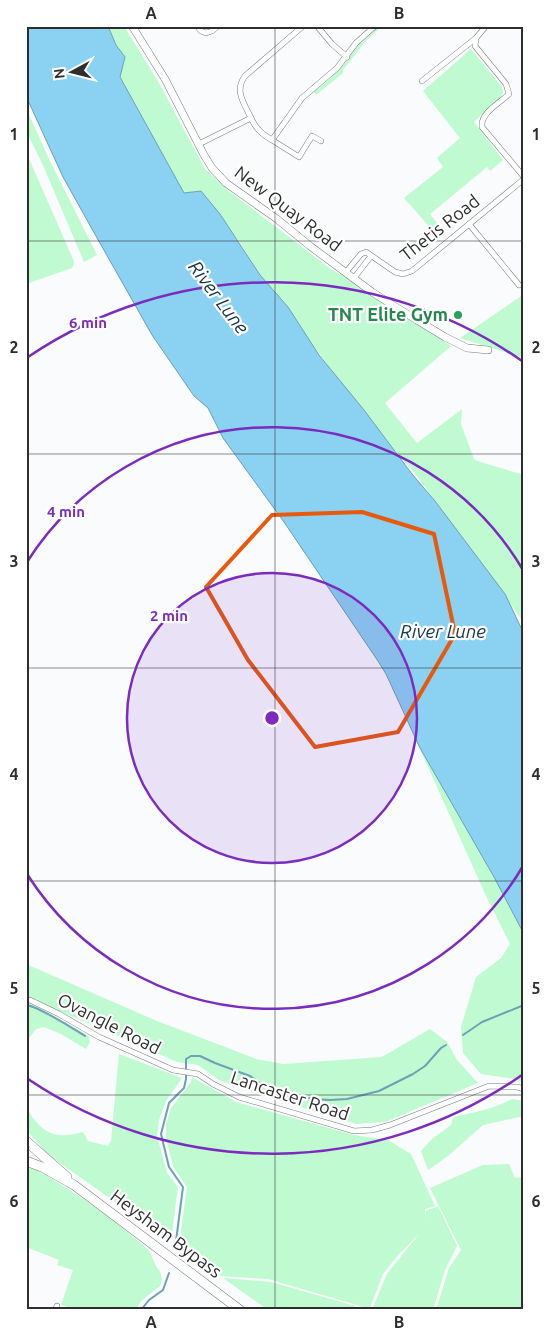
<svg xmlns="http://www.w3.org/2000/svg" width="550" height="1336" font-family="Ubuntu,sans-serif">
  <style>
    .green { fill: #bffad1 }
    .water { fill: #8ad1f2; stroke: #6ea0b8 }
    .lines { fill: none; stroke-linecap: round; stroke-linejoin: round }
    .stream { stroke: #6ea0b8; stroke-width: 2 }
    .street-casing { stroke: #7a7b7e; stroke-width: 6 }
    .secondary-casing { stroke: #7a7b7e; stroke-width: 8 }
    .highway-casing { stroke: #7a7b7e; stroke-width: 10 }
    .street { stroke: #fff; stroke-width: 5 }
    .secondary { stroke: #fff; stroke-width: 7 }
    .highway { stroke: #fff; stroke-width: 9 }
    .marked { fill: none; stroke: #e8590c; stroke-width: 4; stroke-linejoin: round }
    .grid { fill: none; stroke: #2e2e2f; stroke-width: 1; stroke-opacity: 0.55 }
    .ring { fill: none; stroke: #7b2cbf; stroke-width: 2.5 }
    .leisure-dot { fill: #2e9e5b; stroke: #fff; stroke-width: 2 }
    .labels { text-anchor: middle; stroke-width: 4.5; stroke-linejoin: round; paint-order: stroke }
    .street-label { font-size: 18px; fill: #2e2e2f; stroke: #fff }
    .leisure-label { font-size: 18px; font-weight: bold; fill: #27864d; stroke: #fff; text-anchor: end }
    .water-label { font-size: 19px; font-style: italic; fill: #153644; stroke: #fff }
    .centre { fill: #7b2cbf; stroke: #fff; stroke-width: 2.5 }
    .ring-label { font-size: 15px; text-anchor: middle; font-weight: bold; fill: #7b2cbf; stroke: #fff; stroke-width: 4.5; stroke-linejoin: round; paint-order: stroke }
    .neatline { fill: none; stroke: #2e2e2f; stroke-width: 2 }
    .grid-label { font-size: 16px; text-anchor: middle; font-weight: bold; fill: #2e2e2f }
  </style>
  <rect width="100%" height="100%" fill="#f9fbfd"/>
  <g class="green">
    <polygon points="108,26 124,26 159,83 205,169 229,191 332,270 349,278 451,346 385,403 417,443 462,409 461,424 474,459 477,461 524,475 524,623 414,472 391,447 364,413 260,275 241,244 201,191 184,194 120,77 124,57 116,45"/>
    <polygon points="378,26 382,26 364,43 343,70 343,73 316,95 313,91 316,89 318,89 333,76 332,75 344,64 359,43 362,43 375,30 375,28"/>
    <polygon points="471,49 502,87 503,93 501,97 474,122 503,160 490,171 487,167 430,214 440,227 434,232 404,198 443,167 437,158 460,138 423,91"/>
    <polygon points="26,62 524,750 524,1083 515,1079 481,1074 463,1053 461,1027 476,977 501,958 510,944 488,900 386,674 284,522 223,438 208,408 194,396 152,335 92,229 63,177 26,96"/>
    <polygon points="26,108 48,157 97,255 84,262 42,163 26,131"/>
    <polygon points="26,152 73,259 74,264 72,268 26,284"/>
    <polygon points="524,294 524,358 460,338"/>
    <polygon points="26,964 157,1021 228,1048 256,1059 283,1064 382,1057 430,1029 447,1042 457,1060 478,1083 385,1122 356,1124 242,1089 219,1080 198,1065 177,1062 109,1032 61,1012 26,995"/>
    <polygon points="26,1001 88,1035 90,1042 86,1049 61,1034 44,1027 36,1029 26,1042"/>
    <path d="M119,1054L182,1078L166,1101L159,1120L157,1136L167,1173L178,1187L171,1241L47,1154L26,1129V1107C41,1133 54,1140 83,1132L88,1141L108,1146L111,1141Z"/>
    <polygon points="192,1077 236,1102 354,1135 388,1140 411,1154 435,1206 425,1209 426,1219 426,1211 438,1206 457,1246 445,1270 433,1310 372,1310 387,1274 419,1234 398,1255 383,1274 369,1310 357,1305 268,1279 219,1276 179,1246 187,1187 174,1168 170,1154 166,1139 166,1124 171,1108 191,1082"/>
    <path d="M512,1099L524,1101V1116L483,1125L448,1156L428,1170L421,1151L432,1139L451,1125L453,1117C473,1113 494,1109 512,1099Z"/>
    <polygon points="509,1164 515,1178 524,1177 523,1196 524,1310 436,1310 449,1268 461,1250 430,1188 483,1165"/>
    <path d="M33,1168C73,1190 112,1218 146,1248C153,1254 153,1265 160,1271L162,1279L160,1286L141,1301L136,1310H77L61,1305L73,1270L57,1265L59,1260L26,1247V1169Z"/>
    <polygon points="223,1278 271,1282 355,1306 361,1310 268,1310"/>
  </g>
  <polygon class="water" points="26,26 108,26 116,45 125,57 120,77 184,193 201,191 220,214 260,275 288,307 319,355 364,410 412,474 435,501 505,594 524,634 524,934 494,877 420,748 386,674 378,661 284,522 223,438 208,408 194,396 152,335 92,229 63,177 26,96"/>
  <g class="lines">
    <g class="stream">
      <path d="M26,1005C40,1007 72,1028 85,1036"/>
      <polyline points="463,1035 482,1022 524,1005"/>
      <polyline points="174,1244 176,1241 183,1187 169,1167 161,1134 169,1103 184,1088 186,1079 186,1059 191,1056 200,1056 215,1063 250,1076 260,1083 268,1086 312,1099 330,1100 347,1099 379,1091 413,1074 425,1066 441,1048 446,1045"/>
      <polyline points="141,1310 149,1300 163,1290 169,1273"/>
    </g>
    <defs>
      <g id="street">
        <polyline points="197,26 201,31 206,33 212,31 218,26"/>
        <polyline points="317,26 332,44 347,57"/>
        <path d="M476,38L475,46L506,84L509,94C500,103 480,113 482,127L524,177"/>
        <polyline points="422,81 476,38 486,26"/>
        <path d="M251,118C244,103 234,91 245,76L303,26"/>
        <polyline points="272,140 299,157 312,136 321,141"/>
        <path d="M199,144L251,118C256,129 262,134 272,140L302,98L337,68L356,43L375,26"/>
        <polyline points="469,224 519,285"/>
        <polyline points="346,272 361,254 366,252 395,272 403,274 412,271 524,179"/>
        <polyline points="354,278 371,256"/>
        <polyline points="30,1000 59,1014 99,1037 173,1070 198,1074 213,1084 239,1097 354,1131 372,1130 390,1125 489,1086 517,1087 524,1089"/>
        <polyline points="55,1310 57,1306"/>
      </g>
      <polyline id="secondary" points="132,26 165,79 204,155 212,168 226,183 277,219 310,246 372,292 394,306 445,337 467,348 488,350"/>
      <g id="highway">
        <polyline points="26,1141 67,1177"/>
        <polyline points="26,1161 42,1167 74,1185 240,1310"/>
      </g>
    </defs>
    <use href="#street" class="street-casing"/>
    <use href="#secondary" class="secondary-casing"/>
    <use href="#highway" class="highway-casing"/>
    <use href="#street" class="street"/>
    <use href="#secondary" class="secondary"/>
    <use href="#highway" class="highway"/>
  </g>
  <path class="marked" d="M362,512L434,534L455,634L398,732L315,747L248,660L206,587L272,515Z"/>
  <path class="grid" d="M275,26V1310M26,241H524M26,454H524M26,668H524M26,881H524M26,1095H524"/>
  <circle cx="272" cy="718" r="145" fill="#7b2cbf" fill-opacity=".12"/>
  <g class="ring">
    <circle cx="272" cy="718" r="145"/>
    <path d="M523 866A291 291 0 0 1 27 874M27 562A291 291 0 0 1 523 570"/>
    <path d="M522 1075A436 436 0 0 1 28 1079M28 357A436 436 0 0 1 522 361"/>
  </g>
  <circle class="leisure-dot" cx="458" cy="315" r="5"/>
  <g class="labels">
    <g class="street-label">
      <text transform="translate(288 209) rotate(37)" y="6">New Quay Road</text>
      <text transform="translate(440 228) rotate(-38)" y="6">Thetis Road</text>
      <text transform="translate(109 1024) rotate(27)" y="6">Ovangle Road</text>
      <text transform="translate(290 1096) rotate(18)" y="6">Lancaster Road</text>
      <text transform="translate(166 1234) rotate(37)" y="6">Heysham Bypass</text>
    </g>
    <g class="leisure-label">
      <text x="448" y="321">TNT Elite Gym</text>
    </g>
    <g class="water-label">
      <text transform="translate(219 297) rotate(53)" y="7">River Lune</text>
      <text x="443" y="638">River Lune</text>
    </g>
  </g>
  <circle cx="272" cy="718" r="8" class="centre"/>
  <g class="ring-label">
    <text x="88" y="328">6 min</text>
    <text x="66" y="517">4 min</text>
    <text x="169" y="621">2 min</text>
  </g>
  <rect width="550" height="1336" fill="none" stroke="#ffffff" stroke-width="55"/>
  <g transform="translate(72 72) rotate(263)" stroke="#ffffff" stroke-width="4" paint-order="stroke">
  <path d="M0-4L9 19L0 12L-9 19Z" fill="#2e2e2f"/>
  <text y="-8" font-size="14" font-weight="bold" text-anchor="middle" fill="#2e2e2f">N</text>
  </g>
  <rect x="28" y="28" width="494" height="1280" class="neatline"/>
  <g class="grid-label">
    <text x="151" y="19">A</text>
    <text x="399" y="19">B</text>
    <text x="14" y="140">1</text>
    <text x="536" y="140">1</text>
    <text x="14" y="353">2</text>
    <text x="536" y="353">2</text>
    <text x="14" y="567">3</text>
    <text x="536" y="567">3</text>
    <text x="14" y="780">4</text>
    <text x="536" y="780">4</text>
    <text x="14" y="994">5</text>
    <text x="536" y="994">5</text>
    <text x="14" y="1207">6</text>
    <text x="536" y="1207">6</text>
    <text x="151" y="1328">A</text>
    <text x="399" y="1328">B</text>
  </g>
</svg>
